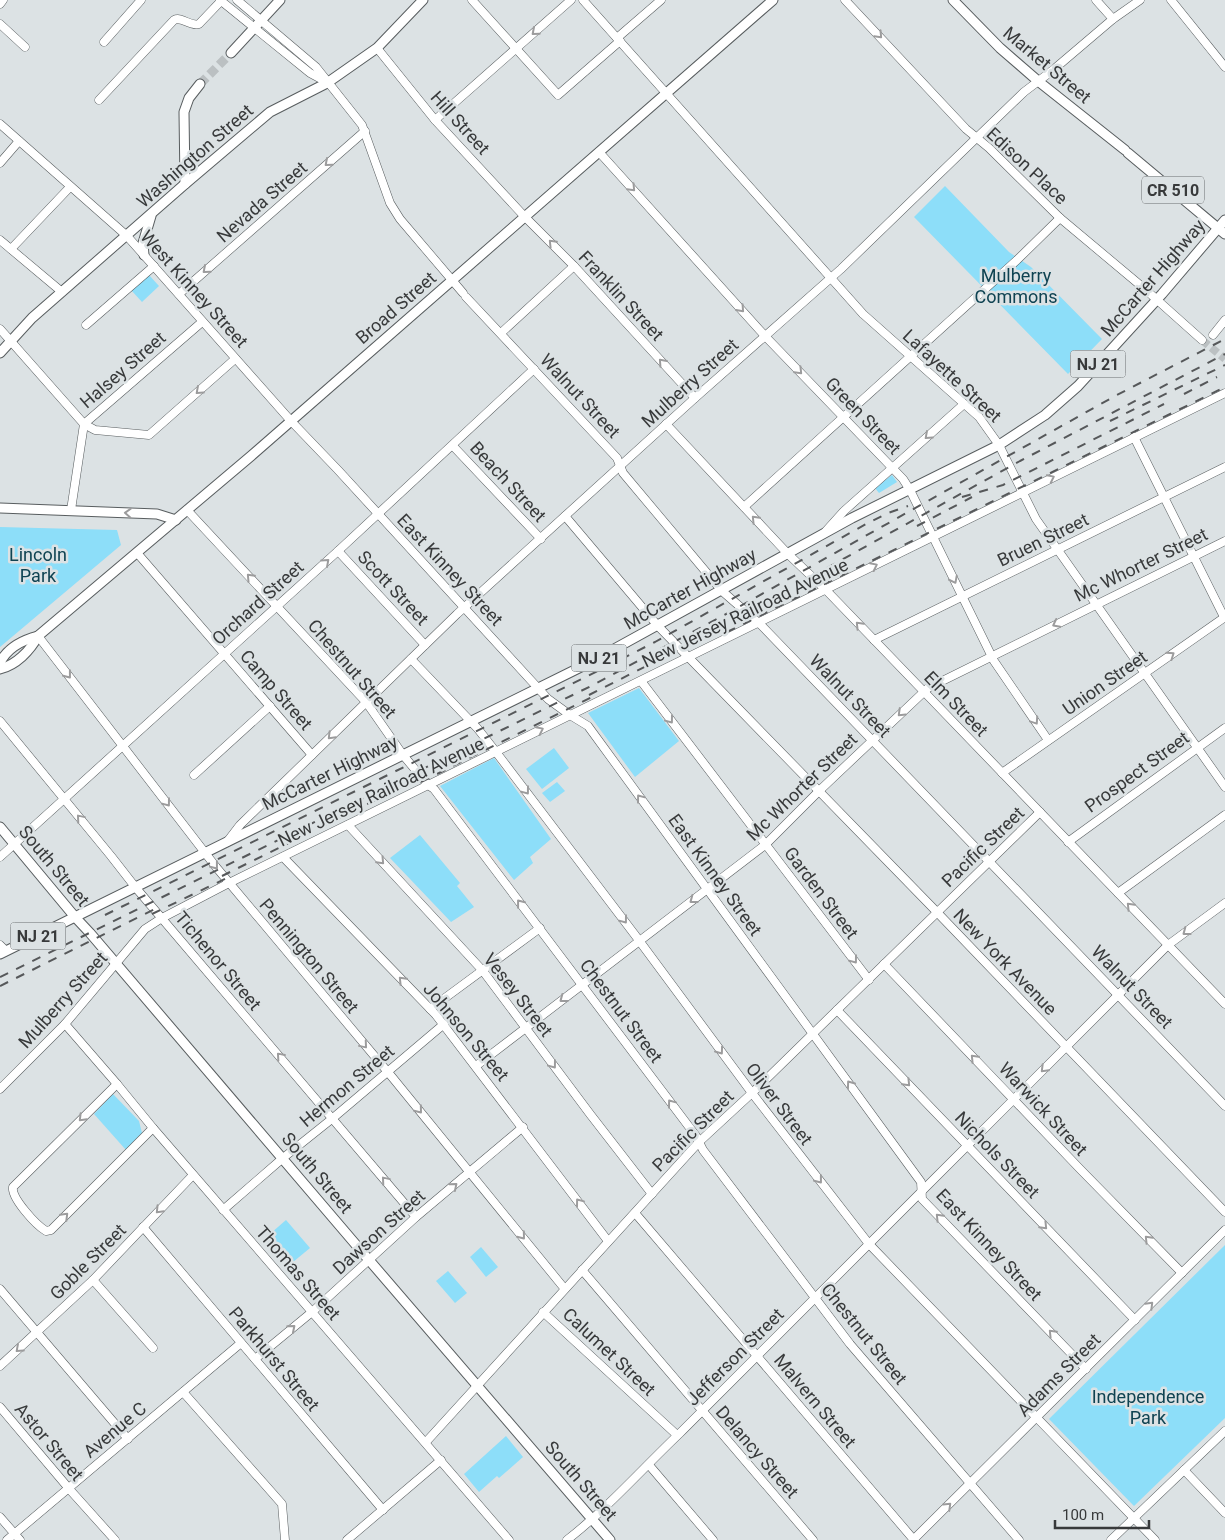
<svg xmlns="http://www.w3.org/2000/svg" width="1225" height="1540" font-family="Roboto,sans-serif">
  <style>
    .green { fill: #8ddef9 }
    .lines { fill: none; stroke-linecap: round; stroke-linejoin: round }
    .minor-tunnel { stroke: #bbc0c2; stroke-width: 8; stroke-dasharray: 8 4; stroke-linecap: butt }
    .major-tunnel { stroke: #bbc0c2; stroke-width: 9; stroke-dasharray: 9 4.5; stroke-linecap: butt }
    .minor-casing { stroke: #585d5f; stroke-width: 9 }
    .major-casing { stroke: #585d5f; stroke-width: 11 }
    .minor { stroke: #fff; stroke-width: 8 }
    .major { stroke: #fff; stroke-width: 9 }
    .rail { stroke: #56585a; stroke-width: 2; stroke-dasharray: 9 9; stroke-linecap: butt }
    .oneway { stroke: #9c9c9d }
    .labels { text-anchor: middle; stroke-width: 5; stroke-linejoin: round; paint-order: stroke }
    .shield { fill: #dce2e4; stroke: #696c6e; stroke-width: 1 }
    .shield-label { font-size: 16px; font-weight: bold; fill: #383a3b }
    .street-label { font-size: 18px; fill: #383a3b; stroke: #dce2e4 }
    .park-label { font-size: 18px; fill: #0f4352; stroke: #dce2e4 }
  </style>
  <rect width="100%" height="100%" fill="#dce2e4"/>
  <g class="green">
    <polygon points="945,186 1009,252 1031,267 1102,339 1068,374 914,217"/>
    <polygon points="149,275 159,286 142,302 131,290"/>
    <polygon points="892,475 897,482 879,493 875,488"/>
    <polygon points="0,527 117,530 121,545 0,647"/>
    <polygon points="639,688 679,741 635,777 588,713"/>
    <polygon points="554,748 569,768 542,789 526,769"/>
    <polygon points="494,758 551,839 530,857 533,863 514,880 440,786"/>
    <polygon points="557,782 565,791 550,802 542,793"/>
    <polygon points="420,835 460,883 457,886 474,907 451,922 390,858"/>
    <polygon points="113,1094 139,1121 142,1133 126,1150 94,1114"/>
    <polygon points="286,1220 310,1248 287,1267 263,1240"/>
    <polygon points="1225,1245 1225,1418 1134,1506 1049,1419"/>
    <polygon points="481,1247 498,1267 486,1277 470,1257"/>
    <polygon points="448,1271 467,1293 455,1303 436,1281"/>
    <polygon points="506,1436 523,1457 499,1478 497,1476 479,1492 464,1474"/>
  </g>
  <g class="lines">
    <polyline class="minor-tunnel" points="1202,340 1225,359"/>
    <polyline class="major-tunnel" points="200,84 231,53"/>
    <defs>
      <g id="minor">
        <polyline points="220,0 310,73 323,80"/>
        <polyline points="237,0 316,67 362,125 390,203 400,219 463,293"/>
        <polyline points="472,0 558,95 620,41"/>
        <polyline points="583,0 863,314 979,417 999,445 1036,519 1225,787"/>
        <polyline points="845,0 966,129 989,148 1060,218 1146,290 1202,340"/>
        <polyline points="1096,0 1113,19"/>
        <polyline points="1171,0 1225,67"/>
        <polyline points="0,4 3,0"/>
        <polyline points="0,24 25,47"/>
        <polyline points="617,38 661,0"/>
        <polyline points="104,42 141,0"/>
        <polyline points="377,48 435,120 524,216 574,266 695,398"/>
        <path d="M99,100L174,20C182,16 190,27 199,24L221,1"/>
        <polyline points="435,120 571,0"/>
        <polyline points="0,124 127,236 291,421 338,470 548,699 570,715 588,726 921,1182 922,1199 1086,1369"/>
        <polyline points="599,152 765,336 903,479 910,490 994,661 1048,740"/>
        <polyline points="0,163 19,141"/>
        <polyline points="0,240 62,292"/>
        <polyline points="11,249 70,187"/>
        <polyline points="179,294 365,131"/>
        <polyline points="466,297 617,458 623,473 722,591 761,625 1225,1106"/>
        <polyline points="86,325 154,266"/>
        <polyline points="0,329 84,424 95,430 149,435 235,359"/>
        <polyline points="501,333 574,266"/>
        <polyline points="1213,335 1225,320"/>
        <polyline points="666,424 788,554 826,590 1225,1004"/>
        <polyline points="1134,437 1224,617"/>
        <polyline points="453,446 541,539"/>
        <polyline points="744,507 1017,260 1060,218"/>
        <polyline points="71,510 84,424 202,322"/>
        <polyline points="187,510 366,702 403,755 428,785 434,789 696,1136 703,1150 850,1344 1019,1540"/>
        <polyline points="565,516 658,626 932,907 1225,1212"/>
        <polyline points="826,531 844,511 964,404"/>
        <polyline points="338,551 425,645"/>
        <polyline points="138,554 312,755"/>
        <polyline points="38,636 216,867 392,1077 564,1288"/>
        <polyline points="874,640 1225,467"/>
        <polyline points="411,659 478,729 496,752 635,935 752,1093 869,1244 1155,1540"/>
        <polyline points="641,681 869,980"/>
        <polyline points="0,721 111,856 136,888 416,1217"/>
        <polyline points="1002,773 1225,617"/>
        <polyline points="194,775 270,706"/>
        <polyline points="348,825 483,971 590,1114 652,1194"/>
        <polyline points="227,842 240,825 457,614 695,398 841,269 1024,92 1053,70 1113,19 1140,0"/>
        <polyline points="1068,842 1225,728"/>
        <polyline points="0,857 338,551 534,369"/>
        <polyline points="283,857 436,1015 608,1241"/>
        <polyline points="1118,893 1225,815"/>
        <polyline points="0,945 6,951"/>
        <polyline points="884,964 1080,1169 1182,1273"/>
        <polyline points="430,1009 540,928"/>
        <polyline points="837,1010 1135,1320"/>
        <polyline points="65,1024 117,1084 153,1128 509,1540"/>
        <polyline points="476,1066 765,845 819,791 928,688 1225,541"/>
        <path d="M117,1084L13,1187C11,1198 36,1225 46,1231L51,1230L153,1128"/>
        <polyline points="0,1089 65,1024 145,929 162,918 229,883 1225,393"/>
        <polyline points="922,1191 1168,945 1225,903"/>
        <polyline points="223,1210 283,1158 333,1118 444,1024"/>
        <polyline points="635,1213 914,1540"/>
        <polyline points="143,1227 383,1510"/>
        <polyline points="582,1270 813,1540"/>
        <polyline points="93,1280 153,1348"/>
        <polyline points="0,1289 128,1439"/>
        <polyline points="543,1312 677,1435"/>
        <polyline points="255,1359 312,1312 416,1217 523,1127"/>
        <polyline points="0,1366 93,1280 193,1175"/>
        <polyline points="183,1392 282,1504 285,1540"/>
        <polyline points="0,1407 71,1491 115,1540"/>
        <polyline points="426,1442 699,1142 752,1093 1040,812"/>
        <polyline points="649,1465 713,1540"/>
        <polyline points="1184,1470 1225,1513"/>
        <polyline points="0,1517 20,1540"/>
        <polyline points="7,1540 241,1343"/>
        <polyline points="347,1540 441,1460"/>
        <path d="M567,1540C608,1508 642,1469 680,1433C761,1353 841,1272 922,1191"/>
        <polyline points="913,1540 1225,1230"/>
        <polyline points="1111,1540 1225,1431"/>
      </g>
      <g id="major">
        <polyline points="953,0 1000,48 1038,81 1125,150"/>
        <polyline points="231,53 280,0"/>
        <polyline points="1128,153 1225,234"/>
        <polyline points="185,184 184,112 189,98 200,84"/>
        <polyline points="144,255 143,243 151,216"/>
        <polyline points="0,353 32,318 185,184 270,112 327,83 377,48 423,0"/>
        <polyline points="0,508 157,514 176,520"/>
        <path d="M0,663C7,648 23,640 38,636"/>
        <path d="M0,669C16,665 30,651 38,636L251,456L773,0"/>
        <polyline points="0,827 75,917 90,933 369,1260 610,1540"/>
        <polyline points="0,954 587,664 852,518 999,445 1045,415 1078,386 1162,294 1225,220"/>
      </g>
    </defs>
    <use href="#minor" class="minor-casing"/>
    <use href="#major" class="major-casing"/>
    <use href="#minor" class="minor"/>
    <use href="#major" class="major"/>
    <g class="rail">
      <polyline points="1184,394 1217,377"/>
      <polyline points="1110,421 1225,365"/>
      <polyline points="962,497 1003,485 1164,404"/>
      <polyline points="917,526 972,497"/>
      <polyline points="727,632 1225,387"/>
      <polyline points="589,695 688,645 1020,461 1225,354"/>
      <polyline points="421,782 598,694"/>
      <polyline points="222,876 426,775"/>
      <polyline points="152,914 231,876"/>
      <polyline points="105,915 604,668 655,642 866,524 888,513 908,506"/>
      <polyline points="0,977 591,686 728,613 1115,396 1225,339"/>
      <polyline points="0,986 157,908"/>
    </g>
  </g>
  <defs><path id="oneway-chevron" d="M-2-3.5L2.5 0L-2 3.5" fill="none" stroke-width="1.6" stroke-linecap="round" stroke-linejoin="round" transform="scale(1.25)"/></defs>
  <g class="oneway">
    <use href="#oneway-chevron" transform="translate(535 32) rotate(139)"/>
    <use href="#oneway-chevron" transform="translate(879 35) rotate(47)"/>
    <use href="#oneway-chevron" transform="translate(328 163) rotate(139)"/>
    <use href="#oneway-chevron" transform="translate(632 188) rotate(47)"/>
    <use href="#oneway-chevron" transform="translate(552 243) rotate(-134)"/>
    <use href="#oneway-chevron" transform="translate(206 270) rotate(139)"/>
    <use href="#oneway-chevron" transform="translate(741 309) rotate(48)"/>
    <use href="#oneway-chevron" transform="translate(662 362) rotate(-132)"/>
    <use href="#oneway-chevron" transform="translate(799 371) rotate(46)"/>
    <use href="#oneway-chevron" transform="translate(199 391) rotate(138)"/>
    <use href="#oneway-chevron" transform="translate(928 436) rotate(138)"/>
    <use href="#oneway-chevron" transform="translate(1051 478) rotate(-26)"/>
    <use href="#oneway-chevron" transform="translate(128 513) rotate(-177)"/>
    <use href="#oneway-chevron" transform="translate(755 519) rotate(-134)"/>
    <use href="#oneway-chevron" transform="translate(326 562) rotate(-42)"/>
    <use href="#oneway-chevron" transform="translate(874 566) rotate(-26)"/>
    <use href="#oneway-chevron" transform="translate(250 577) rotate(-133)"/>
    <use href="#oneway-chevron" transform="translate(954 580) rotate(63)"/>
    <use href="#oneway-chevron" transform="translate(1056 624) rotate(153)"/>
    <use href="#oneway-chevron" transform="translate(859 625) rotate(-134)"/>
    <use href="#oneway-chevron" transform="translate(1171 655) rotate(-35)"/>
    <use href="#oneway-chevron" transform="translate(68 675) rotate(52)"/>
    <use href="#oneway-chevron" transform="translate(901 713) rotate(136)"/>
    <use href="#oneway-chevron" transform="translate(670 720) rotate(53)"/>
    <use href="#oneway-chevron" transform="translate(1035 721) rotate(56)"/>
    <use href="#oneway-chevron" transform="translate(540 730) rotate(-26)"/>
    <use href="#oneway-chevron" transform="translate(331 736) rotate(135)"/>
    <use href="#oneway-chevron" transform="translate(526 791) rotate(53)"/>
    <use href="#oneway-chevron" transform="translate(640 798) rotate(-127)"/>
    <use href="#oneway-chevron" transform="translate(167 803) rotate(53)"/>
    <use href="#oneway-chevron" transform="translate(80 818) rotate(-130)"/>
    <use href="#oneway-chevron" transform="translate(381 861) rotate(47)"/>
    <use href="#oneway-chevron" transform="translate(215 866) rotate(52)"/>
    <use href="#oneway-chevron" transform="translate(693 900) rotate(143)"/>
    <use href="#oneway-chevron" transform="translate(520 903) rotate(-128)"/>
    <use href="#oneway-chevron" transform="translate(1130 906) rotate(-134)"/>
    <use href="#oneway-chevron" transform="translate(624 920) rotate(53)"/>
    <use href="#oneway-chevron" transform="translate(1186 932) rotate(143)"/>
    <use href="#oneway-chevron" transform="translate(854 960) rotate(53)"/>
    <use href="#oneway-chevron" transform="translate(402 980) rotate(-134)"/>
    <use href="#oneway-chevron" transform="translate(563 999) rotate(143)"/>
    <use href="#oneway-chevron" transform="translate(364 1045) rotate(50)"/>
    <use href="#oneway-chevron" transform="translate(720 1051) rotate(54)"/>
    <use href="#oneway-chevron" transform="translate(280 1056) rotate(-131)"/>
    <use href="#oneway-chevron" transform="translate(974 1058) rotate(-134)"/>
    <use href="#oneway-chevron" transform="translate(553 1065) rotate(53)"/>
    <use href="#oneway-chevron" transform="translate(1044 1069) rotate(135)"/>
    <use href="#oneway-chevron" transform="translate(907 1083) rotate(46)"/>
    <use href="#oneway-chevron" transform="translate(850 1084) rotate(-126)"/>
    <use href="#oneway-chevron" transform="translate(671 1103) rotate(-127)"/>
    <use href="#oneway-chevron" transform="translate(419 1110) rotate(51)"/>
    <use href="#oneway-chevron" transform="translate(82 1118) rotate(135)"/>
    <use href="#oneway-chevron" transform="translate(385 1180) rotate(-130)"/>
    <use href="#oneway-chevron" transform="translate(819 1180) rotate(52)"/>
    <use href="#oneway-chevron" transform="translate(454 1186) rotate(-40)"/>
    <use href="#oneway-chevron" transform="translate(579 1202) rotate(-127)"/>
    <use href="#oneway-chevron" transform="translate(159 1210) rotate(134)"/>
    <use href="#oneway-chevron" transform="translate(65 1216) rotate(-45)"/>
    <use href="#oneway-chevron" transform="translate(939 1217) rotate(-134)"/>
    <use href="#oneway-chevron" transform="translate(1044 1226) rotate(46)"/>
    <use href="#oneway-chevron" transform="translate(522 1236) rotate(51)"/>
    <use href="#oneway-chevron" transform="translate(1148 1239) rotate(-134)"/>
    <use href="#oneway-chevron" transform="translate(1150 1305) rotate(-45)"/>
    <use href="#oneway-chevron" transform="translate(292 1328) rotate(-40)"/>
    <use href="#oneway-chevron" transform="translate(1052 1333) rotate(-134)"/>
    <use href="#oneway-chevron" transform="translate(19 1349) rotate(138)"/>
    <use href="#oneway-chevron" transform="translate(948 1506) rotate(-44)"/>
  </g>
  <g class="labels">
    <g class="shield">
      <rect x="1142" y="176.5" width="62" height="27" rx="4"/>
      <rect x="1070.5" y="350.5" width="55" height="27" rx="4"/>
      <rect x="571.5" y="644.5" width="55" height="27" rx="4"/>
      <rect x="10.5" y="922.5" width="55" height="27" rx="4"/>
    </g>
    <g class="shield-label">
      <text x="1173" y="196">CR 510</text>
      <text x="1098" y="370">NJ 21</text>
      <text x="599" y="664">NJ 21</text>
      <text x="38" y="942">NJ 21</text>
    </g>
    <g class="street-label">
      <text transform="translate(1047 65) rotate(40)" y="6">Market Street</text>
      <text transform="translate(460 123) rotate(48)" y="6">Hill Street</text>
      <text transform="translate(195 156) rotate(-41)" y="6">Washington Street</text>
      <text transform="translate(1027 166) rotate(43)" y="6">Edison Place</text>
      <text transform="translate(262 202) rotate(-41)" y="6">Nevada Street</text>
      <text transform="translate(1153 278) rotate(-49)" y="6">McCarter Highway</text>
      <text transform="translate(194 289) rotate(48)" y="6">West Kinney Street</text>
      <text transform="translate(621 296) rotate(47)" y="6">Franklin Street</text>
      <text transform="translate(396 308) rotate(-41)" y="6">Broad Street</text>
      <text transform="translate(123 370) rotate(-41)" y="6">Halsey Street</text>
      <text transform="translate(952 376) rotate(43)" y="6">Lafayette Street</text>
      <text transform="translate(690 383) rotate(-42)" y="6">Mulberry Street</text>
      <text transform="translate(580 396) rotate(47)" y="6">Walnut Street</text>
      <text transform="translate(863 416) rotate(46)" y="6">Green Street</text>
      <text transform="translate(508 482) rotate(47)" y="6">Beach Street</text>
      <text transform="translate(1043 540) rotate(-26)" y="6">Bruen Street</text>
      <text transform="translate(1141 565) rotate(-26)" y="6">Mc Whorter Street</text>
      <text transform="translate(450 570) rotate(47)" y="6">East Kinney Street</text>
      <text transform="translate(393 588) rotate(47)" y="6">Scott Street</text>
      <text transform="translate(690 589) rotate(-29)" y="6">McCarter Highway</text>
      <text transform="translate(258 603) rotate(-42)" y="6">Orchard Street</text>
      <text transform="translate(745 613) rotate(-26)" y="6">New Jersey Railroad Avenue</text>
      <text transform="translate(352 669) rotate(49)" y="6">Chestnut Street</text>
      <text transform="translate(1105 683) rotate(-35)" y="6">Union Street</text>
      <text transform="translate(276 690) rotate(49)" y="6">Camp Street</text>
      <text transform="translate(850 696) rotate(46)" y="6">Walnut Street</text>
      <text transform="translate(956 704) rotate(46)" y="6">Elm Street</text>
      <text transform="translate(1137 772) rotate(-36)" y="6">Prospect Street</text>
      <text transform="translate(330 773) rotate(-26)" y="6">McCarter Highway</text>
      <text transform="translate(802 787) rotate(-44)" y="6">Mc Whorter Street</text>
      <text transform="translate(381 792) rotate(-26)" y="6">New Jersey Railroad Avenue</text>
      <text transform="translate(983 847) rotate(-44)" y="6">Pacific Street</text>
      <text transform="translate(54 866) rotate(50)" y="6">South Street</text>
      <text transform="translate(715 875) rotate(54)" y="6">East Kinney Street</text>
      <text transform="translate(821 893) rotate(53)" y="6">Garden Street</text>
      <text transform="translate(309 956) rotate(50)" y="6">Pennington Street</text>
      <text transform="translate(218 961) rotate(50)" y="6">Tichenor Street</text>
      <text transform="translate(1005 962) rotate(46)" y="6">New York Avenue</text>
      <text transform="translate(1132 987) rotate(46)" y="6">Walnut Street</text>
      <text transform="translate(518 995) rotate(52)" y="6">Vesey Street</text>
      <text transform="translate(63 1000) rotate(-48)" y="6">Mulberry Street</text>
      <text transform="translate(621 1011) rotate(53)" y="6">Chestnut Street</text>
      <text transform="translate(466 1032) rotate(50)" y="6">Johnson Street</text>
      <text transform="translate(347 1086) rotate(-40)" y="6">Hermon Street</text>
      <text transform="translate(779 1104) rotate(53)" y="6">Oliver Street</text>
      <text transform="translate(1043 1109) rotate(47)" y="6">Warwick Street</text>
      <text transform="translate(693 1131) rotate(-45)" y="6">Pacific Street</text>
      <text transform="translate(997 1155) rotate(46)" y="6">Nichols Street</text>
      <text transform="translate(317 1173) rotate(50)" y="6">South Street</text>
      <text transform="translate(379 1232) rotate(-42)" y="6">Dawson Street</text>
      <text transform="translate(989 1245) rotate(47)" y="6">East Kinney Street</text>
      <text transform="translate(88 1262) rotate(-45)" y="6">Goble Street</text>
      <text transform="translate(298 1273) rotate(49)" y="6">Thomas Street</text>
      <text transform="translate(864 1334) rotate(51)" y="6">Chestnut Street</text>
      <text transform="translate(609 1352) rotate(43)" y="6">Calumet Street</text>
      <text transform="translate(735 1357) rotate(-45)" y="6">Jefferson Street</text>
      <text transform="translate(274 1359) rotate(50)" y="6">Parkhurst Street</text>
      <text transform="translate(1059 1375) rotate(-45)" y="6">Adams Street</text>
      <text transform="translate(815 1401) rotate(50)" y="6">Malvern Street</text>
      <text transform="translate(115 1430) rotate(-40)" y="6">Avenue C</text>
      <text transform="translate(49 1442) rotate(50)" y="6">Astor Street</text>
      <text transform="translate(757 1452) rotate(49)" y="6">Delancy Street</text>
      <text transform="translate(581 1481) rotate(49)" y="6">South Street</text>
    </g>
    <g class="park-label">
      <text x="1016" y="282">Mulberry<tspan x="1016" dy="21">Commons</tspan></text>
      <text x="38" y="561">Lincoln<tspan x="38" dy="21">Park</tspan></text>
      <text x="1148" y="1403">Independence<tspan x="1148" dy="21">Park</tspan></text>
    </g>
  </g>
  <path d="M1055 1520v8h94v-8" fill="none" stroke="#383a3b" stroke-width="2.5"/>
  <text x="1062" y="1520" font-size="15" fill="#383a3b" stroke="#dce2e4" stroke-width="4" paint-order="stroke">100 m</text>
</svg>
